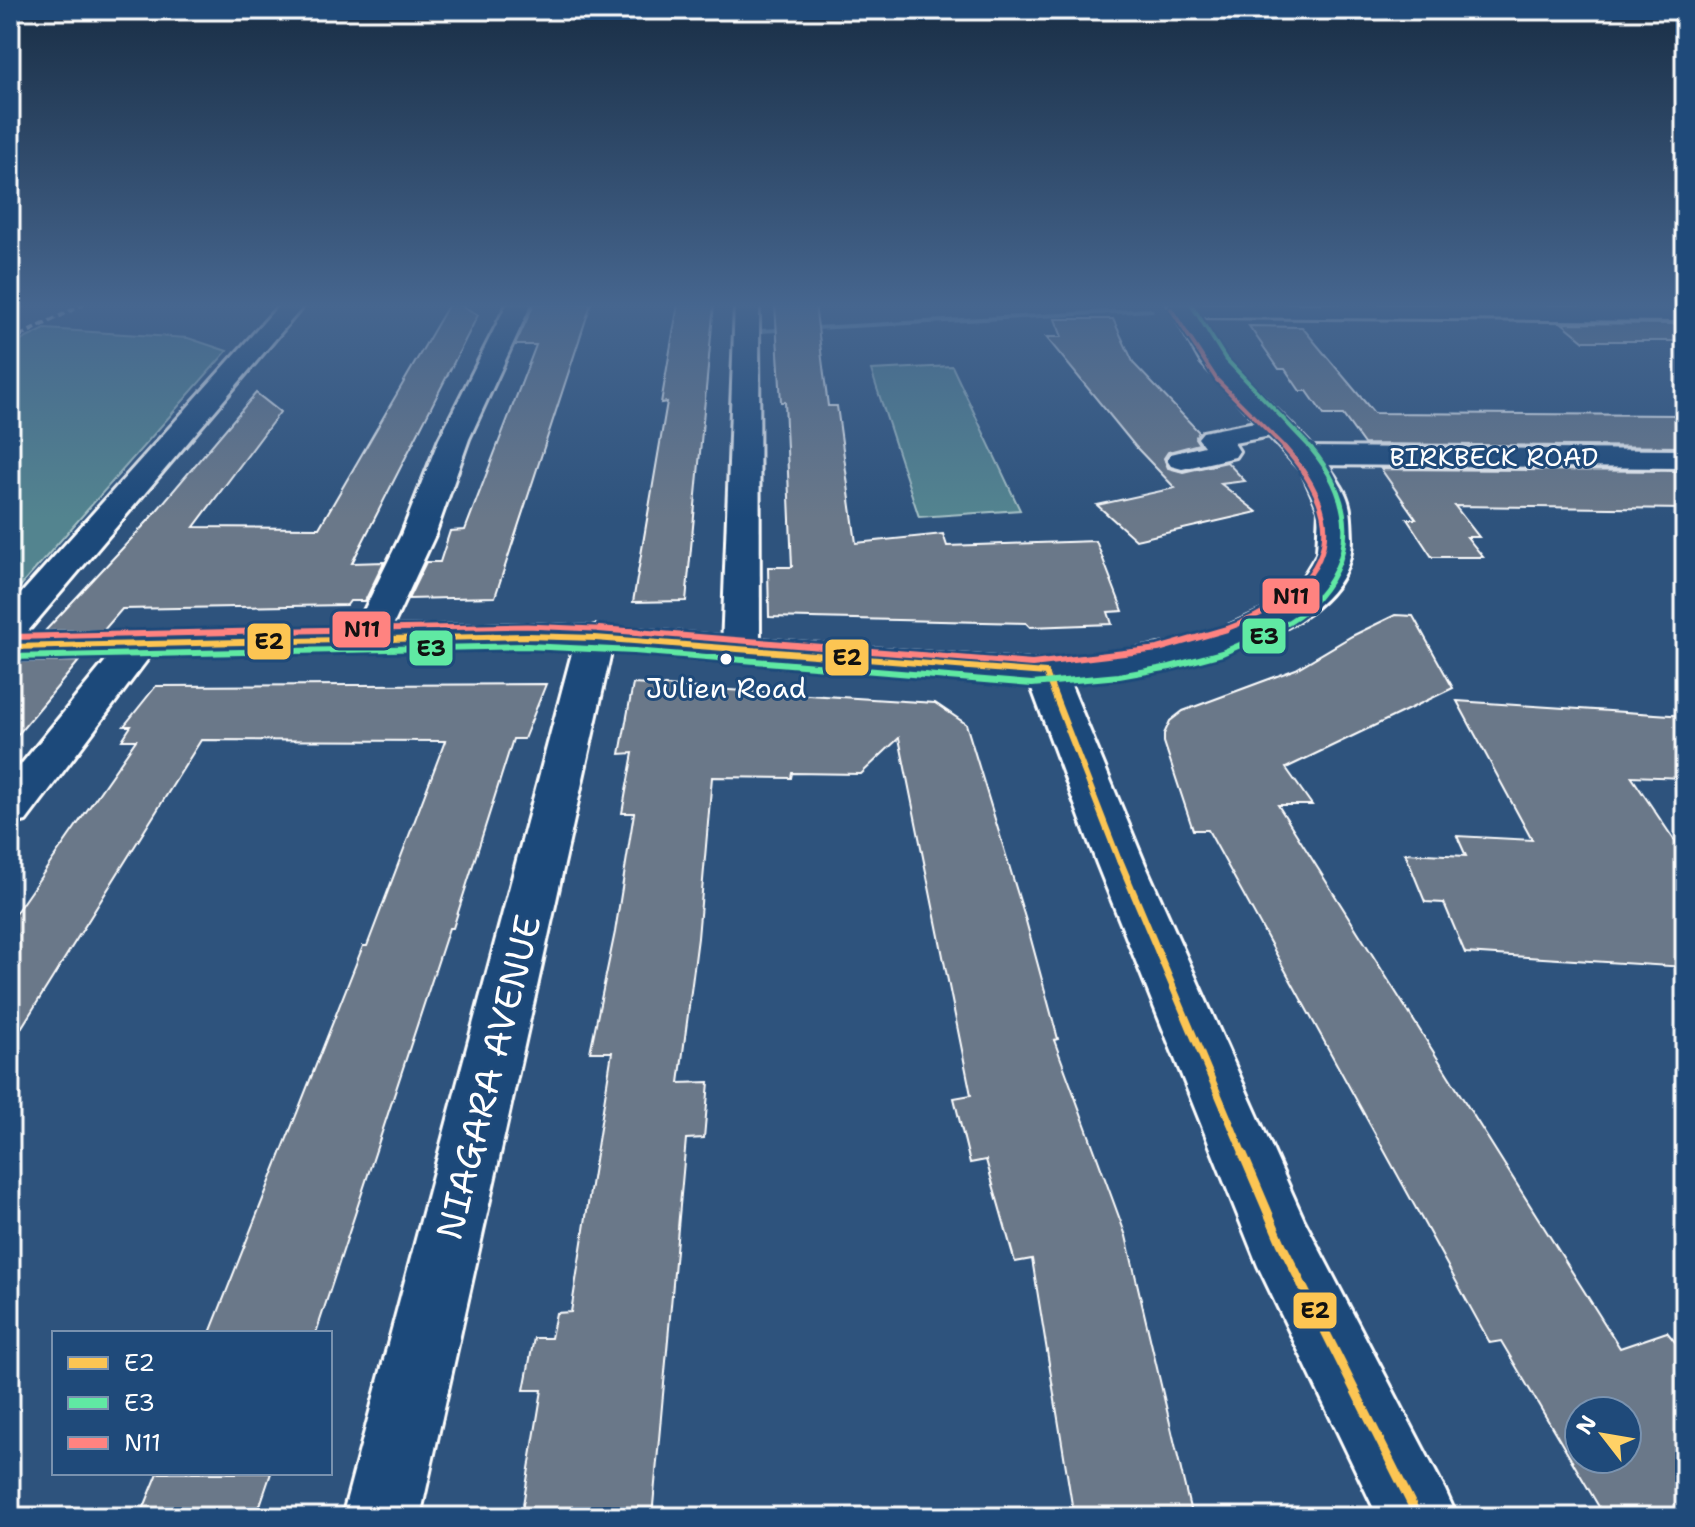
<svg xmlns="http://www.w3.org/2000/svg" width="1695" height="1527" font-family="'Shantell Sans',sans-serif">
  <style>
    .green { fill: #52848f; stroke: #a8c2c7; stroke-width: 2 }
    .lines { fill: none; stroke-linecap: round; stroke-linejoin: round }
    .stream { fill: #92b1ca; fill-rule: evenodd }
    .building { fill: #6b7889; stroke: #fff; stroke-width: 2; fill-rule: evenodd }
    .street-casing { stroke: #fff; stroke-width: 6 }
    .secondary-casing { stroke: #fff; stroke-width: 6 }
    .street { fill: #1f4a7a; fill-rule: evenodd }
    .secondary { fill: #1f4a7a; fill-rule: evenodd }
    .rail { stroke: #fff; stroke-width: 4; stroke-dasharray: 7 4; stroke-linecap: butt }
    .bus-1-far2-casing { stroke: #1f4a7a; stroke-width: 12 }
    .bus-1-far1-casing { stroke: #1f4a7a; stroke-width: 13 }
    .bus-1-casing { stroke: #1f4a7a; stroke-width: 15 }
    .bus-2-far2-casing { stroke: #1f4a7a; stroke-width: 8 }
    .bus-2-far1-casing { stroke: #1f4a7a; stroke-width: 10 }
    .bus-2-casing { stroke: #1f4a7a; stroke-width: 12 }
    .bus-3-far2-casing { stroke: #1f4a7a; stroke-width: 8 }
    .bus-3-far1-casing { stroke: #1f4a7a; stroke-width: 10 }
    .bus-3-casing { stroke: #1f4a7a; stroke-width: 12 }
    .bus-1-far2 { stroke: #fcc553; stroke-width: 6 }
    .bus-1-far1 { stroke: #fcc553; stroke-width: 7 }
    .bus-1 { stroke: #fcc553; stroke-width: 9 }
    .bus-2-far2 { stroke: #60e9a3; stroke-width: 4 }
    .bus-2-far1 { stroke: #60e9a3; stroke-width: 5 }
    .bus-2 { stroke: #60e9a3; stroke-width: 6 }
    .bus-3-far2 { stroke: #ff8380; stroke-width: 4 }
    .bus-3-far1 { stroke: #ff8380; stroke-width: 5 }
    .bus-3 { stroke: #ff8380; stroke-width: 6 }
    .bus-dot { fill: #fff; stroke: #1f4a7a; stroke-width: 3 }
    .labels { text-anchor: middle; stroke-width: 6; stroke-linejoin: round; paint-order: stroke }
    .far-street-label { font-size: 26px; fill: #fff; stroke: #1f4a7a }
    .bus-label { font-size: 28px; fill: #fff; stroke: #1f4a7a }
    .near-street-label { font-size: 36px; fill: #fff; stroke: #1f4a7a }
    .line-badge { stroke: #1f4a7a; stroke-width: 3 }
    .pale-badge-label { font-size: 22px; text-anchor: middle; font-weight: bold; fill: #111 }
  </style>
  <rect width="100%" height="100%" fill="#2e537d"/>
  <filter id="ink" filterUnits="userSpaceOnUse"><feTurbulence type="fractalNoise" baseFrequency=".0125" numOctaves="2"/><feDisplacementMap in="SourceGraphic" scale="16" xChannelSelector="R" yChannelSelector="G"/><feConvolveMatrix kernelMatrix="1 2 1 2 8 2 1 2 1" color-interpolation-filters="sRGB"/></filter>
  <g filter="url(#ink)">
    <g class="green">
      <polygon points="45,329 188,338 227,351 10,598 10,346"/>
      <polygon points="952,366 1020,510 919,517 871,370"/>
    </g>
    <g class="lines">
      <polygon class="stream" points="1150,308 1154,310 1153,312 759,333 755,331 759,329"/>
    </g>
    <g class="building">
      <polygon points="449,304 459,304 478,315 352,563 384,562 365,601 350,601 347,605 122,609 104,630 45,631 147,522 256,393 280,412 194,527 319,528"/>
      <polygon points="534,304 591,304 495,597 408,599 426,562 440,562 450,531 465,530 536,345 515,345"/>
      <polygon points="678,304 714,304 686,601 633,602 667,402 661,403"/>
      <polygon points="775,304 815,304 828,406 837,406 856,543 943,534 947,546 1096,541 1123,611 1108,612 1112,624 1030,627 1026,623 769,617 768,567 792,567 785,402 781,402"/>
      <polygon points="1055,319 1113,319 1134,364 1199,432 1195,438 1199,444 1168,452 1164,458 1168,468 1183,472 1227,462 1245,481 1221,484 1257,512 1136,540 1097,505 1175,488 1135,446 1046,337 1062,337"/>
      <polygon points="1562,323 1685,324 1685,341 1584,341"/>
      <polygon points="1249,326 1302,327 1374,413 1685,415 1685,447 1364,444 1343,415 1324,415 1307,391 1300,391 1285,369 1279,369"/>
      <polygon points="1381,469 1685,471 1685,509 1455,506 1479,537 1467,537 1483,557 1432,557 1407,519 1416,519"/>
      <path d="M1395,615L1413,616L1453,688L1286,768L1312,805H1278L1620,1348L1667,1332L1685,1354V1517H1605L1501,1341L1490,1343L1208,830H1193L1164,742V734L1170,721L1183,711L1296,669L1352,636ZM1579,1411H1627V1459H1579Z"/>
      <polygon points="79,661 10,744 10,669 16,662"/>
      <polygon points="546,684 524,739 513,739 453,928 449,928 316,1333 210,1333 363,946 367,946 445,741 201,740 10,1046 10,921 136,740 122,740 131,726 124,726 156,686"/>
      <polygon points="633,684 935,703 966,724 1026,921 1058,1039 1054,1040 1126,1236 1192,1517 1074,1517 1032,1259 1015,1262 986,1160 970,1163 954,1098 971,1095 899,738 861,774 792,773 791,778 712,777 698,938 679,1083 709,1082 704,1138 686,1139 652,1517 521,1517 542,1390 524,1390 534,1338 551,1338 556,1313 571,1312 612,1052 590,1052 615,932 634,813 622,813 633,753 620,754"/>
      <polygon points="1457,701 1685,716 1685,778 1631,776 1685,856 1685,967 1465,953 1444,903 1425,902 1405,853 1466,856 1457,836 1532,840"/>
      <polygon points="158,1473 271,1473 256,1517 140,1517"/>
    </g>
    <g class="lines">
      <defs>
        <g id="street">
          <polygon points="280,304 305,304 23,637 10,640 10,606"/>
          <polygon points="507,304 531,304 469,439 435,535 383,647 369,651 355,647 350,639 401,535 439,439"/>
          <polygon points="735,304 759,304 760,648 755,656 741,660 727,656 722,648"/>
          <polygon points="1319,304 1685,307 1685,321 1183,317 1175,315 1171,310 1179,304"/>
          <polygon points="1276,418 1286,421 1291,427 1286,433 1234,443 1239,451 1235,457 1182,469 1171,466 1167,460 1171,454 1204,446 1198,438 1203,432"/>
          <polygon points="1304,447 1685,450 1685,468 1304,465 1293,462 1289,456 1293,450"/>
          <polygon points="595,626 609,630 614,638 420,1517 342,1517 576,638 581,630"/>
          <polygon points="140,632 154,636 159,644 26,821 10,825 10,778 126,636"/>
        </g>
        <path id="secondary" d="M1168,304H1192C1201,319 1208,337 1220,351C1258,398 1310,433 1341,486C1352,503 1351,519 1352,539C1352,644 1149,676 1070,683L1145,864L1304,1220L1445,1490L1457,1517H1378L1258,1266L1097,864L1031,686L634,652L527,648L10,659V635L527,624L634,629L1032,661L1087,657L1178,642L1221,629L1266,609L1300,582L1317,554L1319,510L1302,472L1201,362Z"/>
      </defs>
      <use href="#street" class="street-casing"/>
      <use href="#secondary" class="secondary-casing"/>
      <use href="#street" class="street"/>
      <use href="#secondary" class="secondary"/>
      <g class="rail">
        <polyline points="10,312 28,304"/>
        <polyline points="10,341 84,304"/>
      </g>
      <defs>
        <g id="bus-1-far2">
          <polyline points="10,647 527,636 595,638 1046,673"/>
          <polyline points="1046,673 1120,863"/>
        </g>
        <polyline id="bus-1-far1" points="1120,861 1244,1156"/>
        <polyline id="bus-1" points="1243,1154 1281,1243 1418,1517"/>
        <polyline id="bus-2-far2" points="1191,304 1225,358 1312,449"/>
        <path id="bus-2-far1" d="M1273,631C1285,624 1299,617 1309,607C1360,557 1353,498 1310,447"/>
        <polyline id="bus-2" points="10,657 527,646 634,651 1032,684 1119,676 1170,667 1222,653 1276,629"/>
        <polyline id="bus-3-far2" points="1171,309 1217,380 1286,449"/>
        <g id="bus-3-far1">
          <polyline points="276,631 527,626 639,631"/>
          <path d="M1221,631C1319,595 1363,536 1284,447"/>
        </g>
        <g id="bus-3">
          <polyline points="599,629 1032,664 1158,649 1227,629"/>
          <polyline points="10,637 370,629"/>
        </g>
      </defs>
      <use href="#bus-1-far2" class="bus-1-far2-casing"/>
      <use href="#bus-1-far1" class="bus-1-far1-casing"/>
      <use href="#bus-1" class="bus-1-casing"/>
      <use href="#bus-2-far2" class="bus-2-far2-casing"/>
      <use href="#bus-2-far1" class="bus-2-far1-casing"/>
      <use href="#bus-2" class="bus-2-casing"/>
      <use href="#bus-3-far2" class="bus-3-far2-casing"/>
      <use href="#bus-3-far1" class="bus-3-far1-casing"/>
      <use href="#bus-3" class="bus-3-casing"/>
      <use href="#bus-1-far2" class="bus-1-far2"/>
      <use href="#bus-1-far1" class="bus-1-far1"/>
      <use href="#bus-1" class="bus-1"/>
      <use href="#bus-2-far2" class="bus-2-far2"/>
      <use href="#bus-2-far1" class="bus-2-far1"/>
      <use href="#bus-2" class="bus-2"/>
      <use href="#bus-3-far2" class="bus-3-far2"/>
      <use href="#bus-3-far1" class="bus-3-far1"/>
      <use href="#bus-3" class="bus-3"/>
    </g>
  </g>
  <linearGradient id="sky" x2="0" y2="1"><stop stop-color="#192e45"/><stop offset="0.59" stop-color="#46668f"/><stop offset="1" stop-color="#46668f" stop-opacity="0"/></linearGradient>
  <rect width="1695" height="518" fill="url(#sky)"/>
  <circle class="bus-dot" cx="726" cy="659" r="7"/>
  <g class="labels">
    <g class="far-street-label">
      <text x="1494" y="466">BIRKBECK ROAD</text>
    </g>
    <g class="bus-label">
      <text x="726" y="698">Julien Road</text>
    </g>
    <g class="near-street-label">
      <text transform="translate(488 1077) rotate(-76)" y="13">NIAGARA AVENUE</text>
    </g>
  </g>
  <g class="line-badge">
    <rect x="1261" y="577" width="60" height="38" rx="8" fill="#ff8380"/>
    <rect x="331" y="610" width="61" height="39" rx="8" fill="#ff8380"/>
    <rect x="1241" y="617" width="46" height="38" rx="8" fill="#60e9a3"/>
    <rect x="246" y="622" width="46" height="39" rx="8" fill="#fcc553"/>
    <rect x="408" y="629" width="46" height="38" rx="8" fill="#60e9a3"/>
    <rect x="824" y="638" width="46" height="39" rx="8" fill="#fcc553"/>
    <rect x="1292" y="1291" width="46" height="39" rx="8" fill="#fcc553"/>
  </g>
  <g class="pale-badge-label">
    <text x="1291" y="604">N11</text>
    <text x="362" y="637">N11</text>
    <text x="1264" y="644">E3</text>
    <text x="269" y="649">E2</text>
    <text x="431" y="656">E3</text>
    <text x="847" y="665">E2</text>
    <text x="1315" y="1318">E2</text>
  </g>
  <rect width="1695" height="1527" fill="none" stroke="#1f4a7a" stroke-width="40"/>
  <rect x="20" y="20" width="1655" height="1487" fill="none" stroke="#fff" stroke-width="3" filter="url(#ink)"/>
  <rect x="52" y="1331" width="280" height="144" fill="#1f4a7a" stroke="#7992af" stroke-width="2"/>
  <rect x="68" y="1357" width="40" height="12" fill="#fcc553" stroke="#7992af" stroke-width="2"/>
  <text x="124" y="1371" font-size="24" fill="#ffffff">E2</text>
  <rect x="68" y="1397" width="40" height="12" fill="#60e9a3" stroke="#7992af" stroke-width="2"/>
  <text x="124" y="1411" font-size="24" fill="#ffffff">E3</text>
  <rect x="68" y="1437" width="40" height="12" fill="#ff8380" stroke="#7992af" stroke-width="2"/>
  <text x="124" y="1451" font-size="24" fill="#ffffff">N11</text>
  <g transform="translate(1603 1435) rotate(301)"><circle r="38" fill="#1f4a7a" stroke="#7992af" stroke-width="2"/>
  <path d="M0-6L14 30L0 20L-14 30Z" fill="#ffd166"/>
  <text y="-12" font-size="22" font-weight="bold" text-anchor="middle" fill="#ffffff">N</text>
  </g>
</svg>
